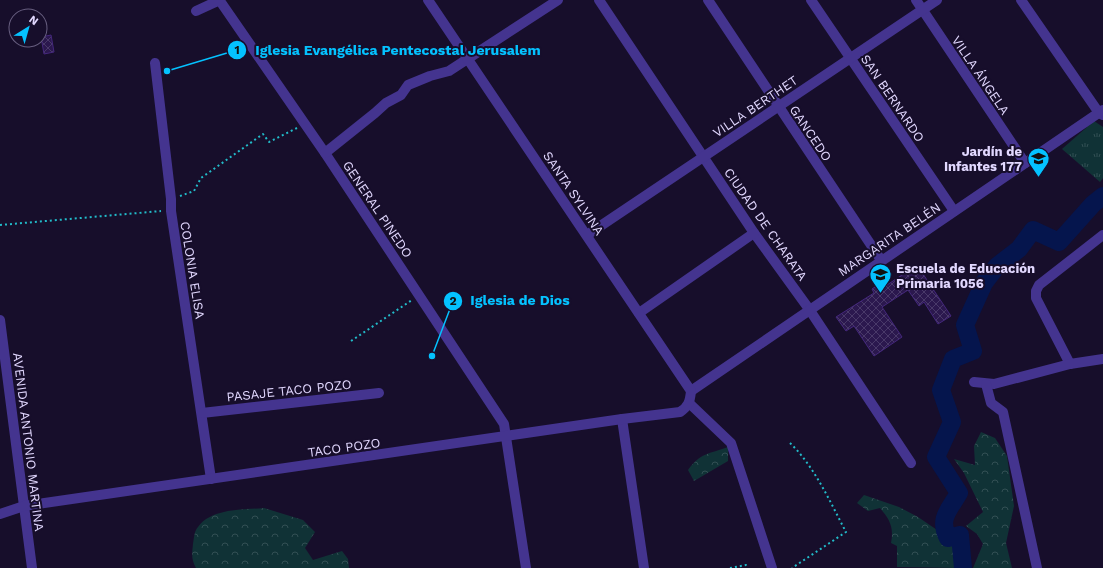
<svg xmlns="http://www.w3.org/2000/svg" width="1103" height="568" font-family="'Work Sans',sans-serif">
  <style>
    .grass { fill: url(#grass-tufts) }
    .forest { fill: url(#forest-crowns) }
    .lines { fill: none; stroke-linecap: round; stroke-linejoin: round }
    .river { stroke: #05154d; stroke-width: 18 }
    .building { fill: url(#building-cross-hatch); stroke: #44277d }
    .path { stroke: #22bbc9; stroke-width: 2; stroke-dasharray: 2 3; stroke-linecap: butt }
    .minor { stroke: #44348f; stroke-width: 10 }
    .labels { text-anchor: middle; stroke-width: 4; stroke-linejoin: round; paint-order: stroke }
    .street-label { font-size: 13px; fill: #e2d8ff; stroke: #170e2b }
    .poi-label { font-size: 13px; font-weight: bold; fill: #e2d8ff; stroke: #170e2b; text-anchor: end }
    .leader { fill: none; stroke: #04c2ff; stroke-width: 1.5 }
    .callout-dot { fill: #04c2ff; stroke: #170e2b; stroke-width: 1.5 }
    .mark-label { font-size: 12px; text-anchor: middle; font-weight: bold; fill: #111 }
    .callout-label { font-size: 14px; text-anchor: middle; font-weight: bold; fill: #04c2ff; stroke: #170e2b; stroke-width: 4; stroke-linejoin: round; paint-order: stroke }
  </style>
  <defs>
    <pattern id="grass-tufts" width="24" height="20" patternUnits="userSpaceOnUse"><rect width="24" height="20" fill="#103236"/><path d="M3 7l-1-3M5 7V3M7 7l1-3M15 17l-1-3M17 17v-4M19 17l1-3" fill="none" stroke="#324f54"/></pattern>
    <pattern id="forest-crowns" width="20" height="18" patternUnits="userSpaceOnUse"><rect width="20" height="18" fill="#103236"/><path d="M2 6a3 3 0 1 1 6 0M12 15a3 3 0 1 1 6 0" fill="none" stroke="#324f54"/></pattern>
    <pattern id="building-cross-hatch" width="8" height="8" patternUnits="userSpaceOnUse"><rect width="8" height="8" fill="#2b184e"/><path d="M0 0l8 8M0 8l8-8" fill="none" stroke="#493969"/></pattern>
  </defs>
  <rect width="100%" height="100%" fill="#170e2b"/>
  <polygon class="grass" points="1094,121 1103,127 1103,178 1100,182 1062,149"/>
  <g class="forest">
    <polygon points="981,432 995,438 1007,456 1014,506 1006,543 1012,568 973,568 983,544 977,534 966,526 983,512 964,473 954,459 975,465 974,446"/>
    <path d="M728,447V461L694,481L688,470C700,453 709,454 728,447Z"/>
    <path d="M864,495L899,507L918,517L940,532L947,542L958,545L957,568L897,567V546L891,543C894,527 890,520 880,508L868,511L857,503Z"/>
    <path d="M264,508L303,520L315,532L305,548L313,560L342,551L348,559L349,568H196C191,559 192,554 193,544C194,539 194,531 198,527C212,508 243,510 264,508Z"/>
  </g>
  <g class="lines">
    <path class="river" d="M963,568L960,535L948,538C938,519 949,510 959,493L936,457L952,422L941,390L953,359L973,351L965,325L984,283L997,266L1019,249L1033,230L1059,242L1093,204L1103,196"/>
  </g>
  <g class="building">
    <polygon points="51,35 54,52 44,54 41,37"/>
    <polygon points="917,265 951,316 938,324 924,302 919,306 908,290 882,307 902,337 874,356 854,326 846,331 836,317 874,293 872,289 881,283 884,287"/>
  </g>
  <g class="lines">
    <g class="path">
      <polyline points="180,196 194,191 201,178 263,134 269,142 297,128"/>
      <polyline points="0,225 161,211"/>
      <polyline points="351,341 412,300"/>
      <path d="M790,443C815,467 830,502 846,532L792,568"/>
      <polyline points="730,568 746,565 747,568"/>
    </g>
    <g class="minor">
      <polyline points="599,0 754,233 809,309 911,463"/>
      <polyline points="708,0 881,260"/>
      <polyline points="811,0 954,211"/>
      <polyline points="916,0 1025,163"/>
      <polyline points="1021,0 1099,113 1103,115"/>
      <polyline points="220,1 325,153 504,424 526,568"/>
      <polyline points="196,11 220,0"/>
      <polyline points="155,63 171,199 171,211 211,479"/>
      <polyline points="325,153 375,113 386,103 401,95 408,85 430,76 449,71 558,0"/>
      <polyline points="587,235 937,0"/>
      <polyline points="639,313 754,233"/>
      <polyline points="0,320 32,568"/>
      <polyline points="1070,364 1036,298 1036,291 1039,285 1103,235"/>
      <polyline points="974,382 994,384 1070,364 1103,359"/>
      <polyline points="986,384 991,403 1003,412 1037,568"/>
      <polyline points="691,391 1103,110"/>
      <polyline points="689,403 731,443 772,568"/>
      <polyline points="202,413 379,393"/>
      <polyline points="622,419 644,568"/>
      <path d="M0,514L24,506L622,419L680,412C689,406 690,401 691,391L428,0"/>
    </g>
  </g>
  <defs>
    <symbol id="school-pin" viewBox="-11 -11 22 30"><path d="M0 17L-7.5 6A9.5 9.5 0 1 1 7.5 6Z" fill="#04c2ff" stroke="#170e2b"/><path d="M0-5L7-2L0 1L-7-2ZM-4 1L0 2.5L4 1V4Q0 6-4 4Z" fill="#111"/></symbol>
  </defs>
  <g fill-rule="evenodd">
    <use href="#school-pin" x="1026" y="146" width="25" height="34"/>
    <use href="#school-pin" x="868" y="262" width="25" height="34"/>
  </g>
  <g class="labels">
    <g class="street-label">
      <text transform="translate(981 75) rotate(56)" y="5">VILLA ÁNGELA</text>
      <text transform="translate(893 98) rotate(56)" y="5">SAN BERNARDO</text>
      <text transform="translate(755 106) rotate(-34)" y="5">VILLA BERTHET</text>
      <text transform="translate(811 133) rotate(56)" y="5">GANCEDO</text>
      <text transform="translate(574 193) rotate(56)" y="5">SANTA SYLVINA</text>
      <text transform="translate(378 209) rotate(56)" y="5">GENERAL PINEDO</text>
      <text transform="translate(766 224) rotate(55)" y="5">CIUDAD DE CHARATA</text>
      <text transform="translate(889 239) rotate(-34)" y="5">MARGARITA BELÉN</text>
      <text transform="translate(193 270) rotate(81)" y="5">COLONIA ELISA</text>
      <text transform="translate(289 390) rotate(-6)" y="5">PASAJE TACO POZO</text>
      <text transform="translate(29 442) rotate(83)" y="5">AVENIDA ANTONIO MARTINA</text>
      <text transform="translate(344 447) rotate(-8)" y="5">TACO POZO</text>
    </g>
    <g class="poi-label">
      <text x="1022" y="156">Jardín de<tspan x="1022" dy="15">Infantes 177</tspan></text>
      <text x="896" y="273" text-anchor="start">Escuela de Educación<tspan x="896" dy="15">Primaria 1056</tspan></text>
    </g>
  </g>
  <path class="leader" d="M167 71L237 50M432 356L453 301"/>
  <g class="callout-dot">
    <circle cx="167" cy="71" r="4"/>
    <circle cx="432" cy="356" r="4"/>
    <circle cx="237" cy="50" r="10"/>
    <circle cx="453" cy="301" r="10"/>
  </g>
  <g class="mark-label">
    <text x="237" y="54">1</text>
    <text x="453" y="305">2</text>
  </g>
  <g class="callout-label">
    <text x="398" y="55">Iglesia Evangélica Pentecostal Jerusalem</text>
    <text x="520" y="305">Iglesia de Dios</text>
  </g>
  <g transform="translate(28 28) rotate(37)"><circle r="19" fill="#170e2b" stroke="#685f80"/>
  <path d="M0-3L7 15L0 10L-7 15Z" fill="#04c2ff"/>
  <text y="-6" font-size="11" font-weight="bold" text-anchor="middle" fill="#e2d8ff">N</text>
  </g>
</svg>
